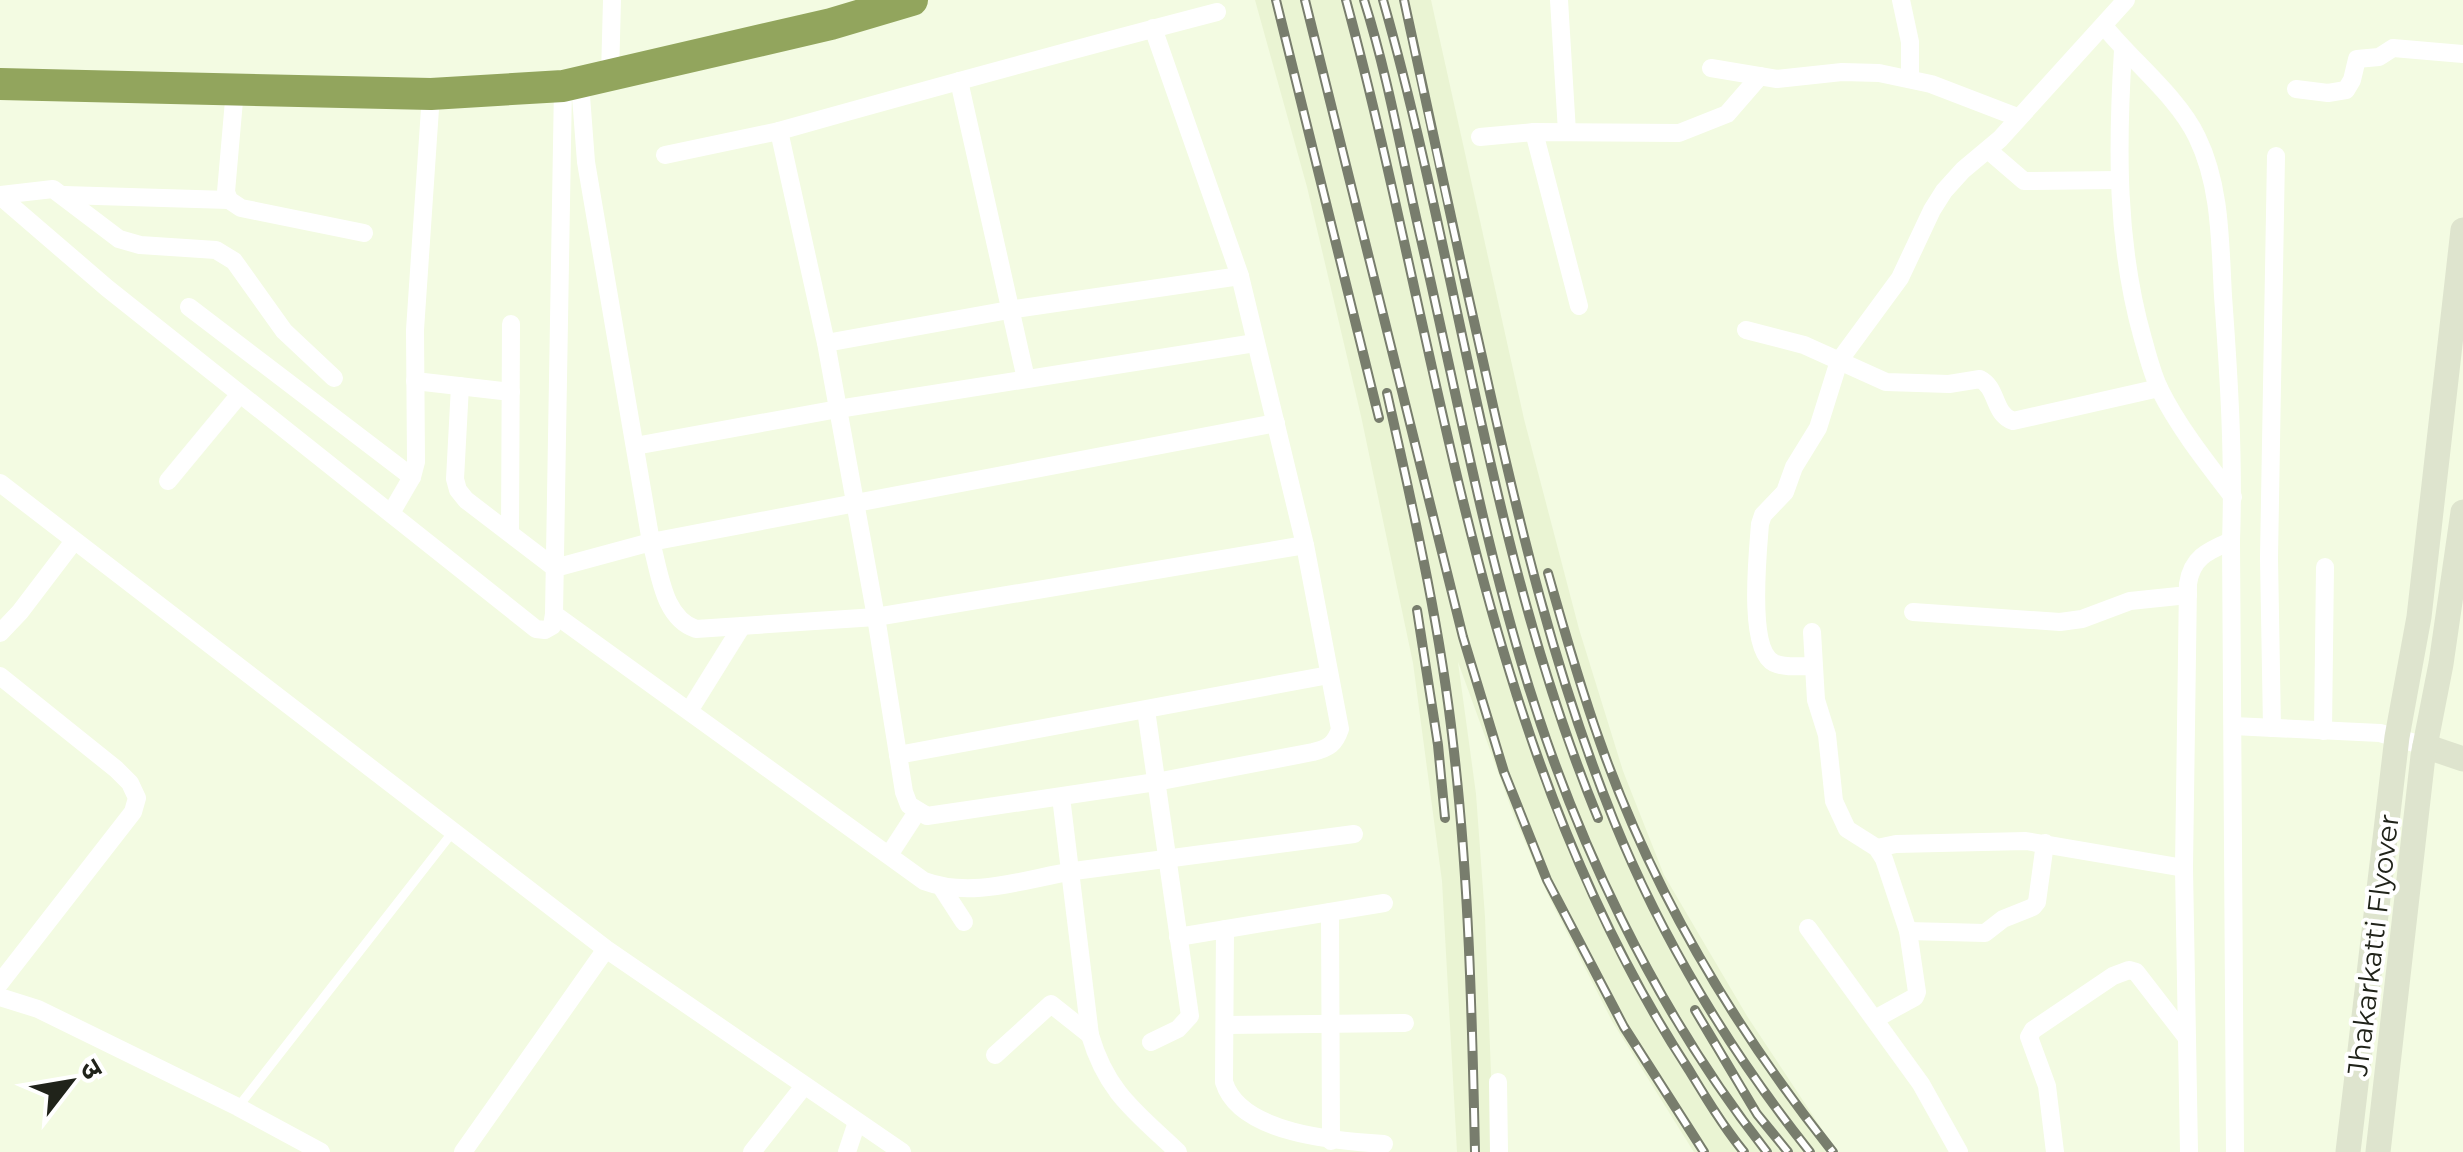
<svg xmlns="http://www.w3.org/2000/svg" width="2463" height="1152" font-family="Montserrat,'Noto Sans Devanagari',sans-serif">
  <style>
    .built { fill: #eaf4d3 }
    .lines { fill: none; stroke-linecap: round; stroke-linejoin: round }
    .lane { stroke: #fff; stroke-width: 9 }
    .street { stroke: #fff; stroke-width: 18 }
    .secondary { stroke: #dee4ce; stroke-width: 25 }
    .highway { stroke: #92a55d; stroke-width: 32 }
    .rail-casing { stroke: #787d6d; stroke-width: 10 }
    .rail { stroke: #fff; stroke-width: 6; stroke-dasharray: 19; stroke-linecap: butt }
    .labels { text-anchor: middle; stroke-width: 8; stroke-linejoin: round; paint-order: stroke }
    .street-label { font-size: 28px; fill: #20231a; stroke: #fff }
  </style>
  <rect width="100%" height="100%" fill="#f3fbe2"/>
  <polygon class="built" points="1255,0 1431,0 1524,419 1579,629 1623,771 1664,875 1747,1016 1837,1152 1694,1152 1692,1149 1612,1021 1548,895 1514,816 1458,662 1476,794 1485,917 1494,1152 1457,1152 1442,881 1413,663 1361,416 1307,187"/>
  <g class="lines">
    <polyline class="lane" points="238,1107 452,833"/>
    <g class="street">
      <polyline points="1559,0 1567,132"/>
      <polyline points="1901,0 1910,42 1910,79"/>
      <path d="M2104,26C2132,61 2178,97 2197,137C2221,186 2220,243 2223,296C2229,378 2234,458 2231,541L2235,1152"/>
      <path d="M1153,28L1240,276L1305,545L1340,729C1335,744 1329,748 1313,752L1156,782L927,816L909,805L904,792L876,617L826,343L779,131C925,90 1071,50 1217,12"/>
      <path d="M2123,50C2117,147 2116,244 2143,339C2148,356 2152,374 2160,390C2179,428 2207,463 2233,497"/>
      <polyline points="1711,68 1777,79 1842,72 1879,73 1931,84 2017,117"/>
      <polyline points="610,76 612,0"/>
      <polyline points="959,81 1026,379"/>
      <polyline points="580,83 586,162 651,542 1276,423"/>
      <polyline points="235,89 226,192 229,200 241,208 364,233"/>
      <polyline points="2296,89 2328,93 2346,90 2352,80 2357,59 2379,57 2393,48 2463,54"/>
      <polyline points="1534,132 1579,306"/>
      <polyline points="1480,137 1534,132 1679,133 1727,114 1760,76"/>
      <polyline points="1988,150 2024,181 2119,180"/>
      <polyline points="665,155 779,131"/>
      <polyline points="0,195 53,189 119,239 140,245 216,250 234,261 284,331 334,378"/>
      <polyline points="64,195 229,200"/>
      <polyline points="0,196 107,288 536,629 545,630 552,626 554,614 563,86"/>
      <polyline points="189,307 412,477"/>
      <path d="M1746,330L1804,345L1886,382L1949,384L1980,379C1998,388 1993,414 2013,421L2159,388"/>
      <polyline points="826,343 1009,310 1240,276"/>
      <polyline points="415,381 511,392"/>
      <path d="M460,386L455,479L458,490L466,500L555,568L651,542C660,573 663,618 696,629L876,617L1305,545"/>
      <polyline points="635,446 838,409 1255,343"/>
      <polyline points="168,481 240,394"/>
      <polyline points="0,483 606,949 902,1152"/>
      <polyline points="391,513 412,477 416,462 415,330 431,94"/>
      <polyline points="510,533 511,324"/>
      <polyline points="1913,612 2060,622 2082,619 2130,601 2188,595"/>
      <path d="M554,614L924,881C972,899 1025,879 1074,871C1167,858 1261,847 1354,834"/>
      <polyline points="1812,632 1816,700 1827,735 1834,801 1847,829 1877,848 1884,859 1908,931 1917,992 1915,997 1875,1019"/>
      <polyline points="0,633 20,612 74,541"/>
      <path d="M1813,666C1802,666 1784,668 1774,663C1747,650 1758,551 1760,524L1763,515L1785,492L1794,467L1818,428L1839,361L1900,278L1932,210L1944,191L1963,170L2000,139L2126,0"/>
      <polyline points="0,676 116,769 130,783 137,798 133,812 0,983"/>
      <polyline points="1146,710 1190,1016 1178,1029 1151,1042"/>
      <polyline points="689,711 742,626"/>
      <polyline points="2233,726 2380,733 2425,746"/>
      <polyline points="2272,728 2269,558 2276,156"/>
      <polyline points="2323,731 2325,567"/>
      <polyline points="898,755 1329,675"/>
      <path d="M1061,797L1090,1035C1107,1093 1136,1112 1178,1152"/>
      <polyline points="1877,848 1896,844 2026,841 2184,868"/>
      <polyline points="889,855 917,812"/>
      <polyline points="942,888 964,922"/>
      <polyline points="1330,912 1331,1141"/>
      <polyline points="1808,928 1921,1084 1959,1152"/>
      <path d="M1225,929L1224,1082C1240,1134 1337,1141 1384,1144"/>
      <polyline points="1908,931 1985,933 2003,919 2033,907 2037,902 2045,843"/>
      <polyline points="1178,937 1384,903"/>
      <polyline points="0,997 38,1009 238,1107 321,1152"/>
      <polyline points="1225,1025 1405,1023"/>
      <polyline points="995,1055 1051,1004 1090,1035"/>
      <polyline points="1498,1082 1499,1152"/>
      <polyline points="463,1152 606,949"/>
      <polyline points="752,1152 804,1086"/>
      <polyline points="847,1152 857,1122"/>
      <polyline points="2055,1152 2047,1086 2029,1037 2033,1030 2113,976 2129,970 2136,972 2187,1038"/>
      <path d="M2189,1152L2184,868L2188,584C2192,557 2208,551 2231,541"/>
    </g>
    <g class="secondary">
      <polyline points="2425,746 2463,759"/>
      <polyline points="2348,1152 2397,737 2419,617 2463,230"/>
      <polyline points="2378,1152 2423,756 2441,664 2463,512"/>
    </g>
    <polyline class="highway" points="0,84 431,94 563,86 831,24 912,0"/>
    <defs>
      <g id="rail">
        <polyline points="1276,0 1379,418"/>
        <polyline points="1305,0 1463,637 1504,772 1547,880 1624,1027 1704,1152"/>
        <path d="M1346,0C1444,362 1479,750 1689,1070C1706,1098 1723,1126 1744,1152"/>
        <path d="M1364,0C1388,76 1402,157 1420,235C1453,377 1480,522 1521,661C1572,835 1655,1010 1767,1152"/>
        <path d="M1383,0C1460,272 1490,555 1598,818"/>
        <path d="M1404,0C1430,124 1457,247 1485,370C1519,523 1555,675 1614,821C1662,939 1731,1053 1810,1152"/>
        <path d="M1387,393C1413,509 1440,625 1453,743C1469,878 1472,1016 1475,1152"/>
        <path d="M1548,573C1564,630 1580,686 1600,742C1652,890 1735,1029 1833,1152"/>
        <polyline points="1417,610 1438,745 1445,818"/>
        <polyline points="1695,1010 1757,1114 1788,1152"/>
      </g>
    </defs>
    <use href="#rail" class="rail-casing"/>
    <use href="#rail" class="rail"/>
  </g>
  <g class="labels">
    <g class="street-label">
      <text transform="translate(2373 945) rotate(-83)" y="10">Jhakarkatti Flyover</text>
    </g>
  </g>
  <g transform="translate(70 1082) rotate(59)" stroke="#ffffff" stroke-width="8" paint-order="stroke">
  <path d="M0-8L18 38L0 25L-18 38Z" fill="#20231a"/>
  <text y="-15" font-size="28" font-weight="bold" text-anchor="middle" fill="#20231a">उ</text>
  </g>
</svg>
